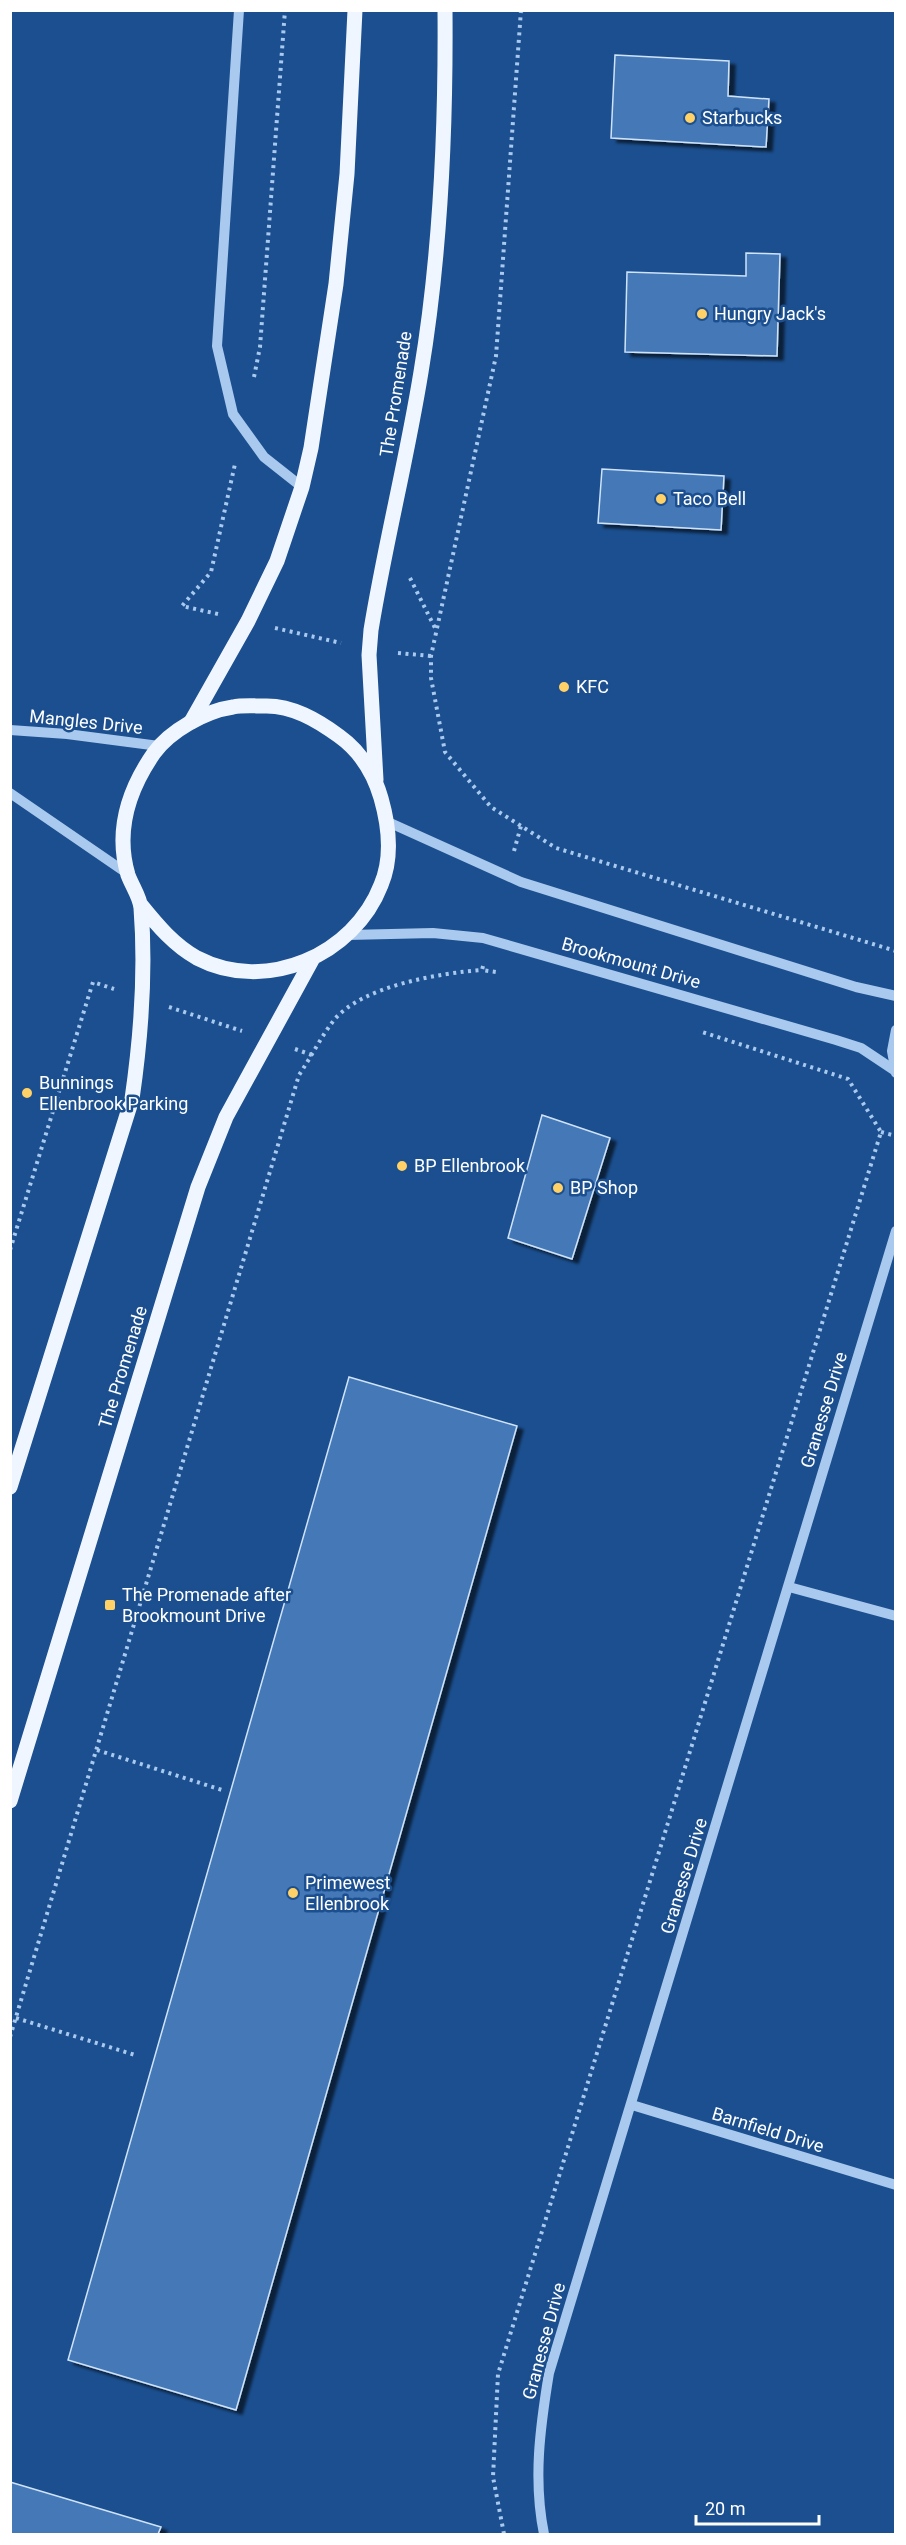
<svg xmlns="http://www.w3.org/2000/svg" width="906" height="2545" font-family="Roboto,sans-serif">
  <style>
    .building { fill: #4478b7; stroke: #cfe3fa; stroke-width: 1.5; filter: url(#shadow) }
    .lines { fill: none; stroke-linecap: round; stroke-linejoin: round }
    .path { stroke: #a9c9ee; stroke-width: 4; stroke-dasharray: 3 4.5; stroke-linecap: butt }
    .minor { stroke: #a9c9ee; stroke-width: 10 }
    .major { stroke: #f0f6ff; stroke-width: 15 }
    .poi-dot { fill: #ffd166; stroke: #1b4f8f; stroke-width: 2 }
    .labels { text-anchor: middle; stroke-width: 5; stroke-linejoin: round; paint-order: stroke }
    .poi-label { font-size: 18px; fill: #fff; stroke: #1b4f8f; text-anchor: start }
    .street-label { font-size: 18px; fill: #fff; stroke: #1b4f8f }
  </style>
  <defs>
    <filter id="shadow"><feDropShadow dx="6" dy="4" stdDeviation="1.5" flood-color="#0009"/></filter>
  </defs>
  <rect width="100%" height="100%" fill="#1b4f8f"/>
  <g class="building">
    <polygon points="615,55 729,61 728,96 769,99 766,147 611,138"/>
    <polygon points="746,253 780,254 777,356 625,352 627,272 746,276"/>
    <polygon points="602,469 724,476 721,530 598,523"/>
    <polygon points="542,1115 610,1138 572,1259 508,1238"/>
    <polygon points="349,1377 517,1426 236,2410 68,2360"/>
    <polygon points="10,2482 161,2527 158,2534 10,2534"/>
  </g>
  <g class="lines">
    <g class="path">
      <polyline points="521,10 496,356 431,656 431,678 445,752 491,807 556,848 896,951"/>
      <polyline points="254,377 260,347 285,10"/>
      <polyline points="410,578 436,630"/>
      <polyline points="218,614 182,606 211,572 235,464"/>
      <polyline points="275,628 341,643"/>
      <polyline points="398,653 431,656"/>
      <polyline points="514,851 521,826"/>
      <polyline points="483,966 482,970 496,972"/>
      <polyline points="169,1007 242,1031"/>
      <polyline points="295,1049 312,1055"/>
      <polyline points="881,1132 896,1136"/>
      <polyline points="10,1250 93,982 114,989"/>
      <polyline points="97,1750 222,1790"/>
      <polyline points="16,2018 135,2055"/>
      <path d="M10,2037L299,1075C311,1057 321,1037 334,1020C362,986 440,973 482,970"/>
      <polyline points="504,2534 493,2477 498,2374 881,1132 848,1079 699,1031"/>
    </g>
    <g class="minor">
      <polyline points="239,10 217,346 233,414 264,457 302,487"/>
      <polyline points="10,730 67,734 159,746"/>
      <polyline points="10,793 128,874"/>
      <polyline points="388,822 521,882 856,987 896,996"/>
      <polyline points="348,935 433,933 483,938 836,1040 861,1048 894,1070"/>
      <polyline points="896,1030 892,1051 896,1073"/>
      <polyline points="789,1587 896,1616"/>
      <polyline points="632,2105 896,2185"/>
      <path d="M544,2534C533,2480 540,2428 549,2373L896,1231"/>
    </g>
    <g class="major">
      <polyline points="191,722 248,621 277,561 302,487 311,448 336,284 347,174 355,10"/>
      <path d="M376,780L369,655L371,630C385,544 407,459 421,372C441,252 446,132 445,10"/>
      <path d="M10,1487L132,1099C141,1037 146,972 141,908C140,897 132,886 128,875C115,831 129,789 154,753C170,731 205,711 233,707C242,705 254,706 264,706C292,705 317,720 339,736C360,751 374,774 381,798C389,826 393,857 381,885C354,955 266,994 197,958C174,945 158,926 141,905"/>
      <polyline points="10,1801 198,1187 226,1117 312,960"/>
    </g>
  </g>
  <g class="poi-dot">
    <circle cx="690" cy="118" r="6"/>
    <circle cx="702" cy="314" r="6"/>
    <circle cx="661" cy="499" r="6"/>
    <circle cx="564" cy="687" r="6"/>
    <circle cx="27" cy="1093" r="6"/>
    <circle cx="402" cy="1166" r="6"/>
    <circle cx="558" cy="1188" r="6"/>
    <rect x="104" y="1599" width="12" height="12" rx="3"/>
    <circle cx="293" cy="1893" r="6"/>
  </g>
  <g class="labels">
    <g class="poi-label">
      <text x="702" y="124">Starbucks</text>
      <text x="714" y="320">Hungry Jack's</text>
      <text x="673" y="505">Taco Bell</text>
      <text x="576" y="693">KFC</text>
      <text x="39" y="1089">Bunnings<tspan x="39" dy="21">Ellenbrook Parking</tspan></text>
      <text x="414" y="1172">BP Ellenbrook</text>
      <text x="570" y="1194">BP Shop</text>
      <text x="122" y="1601">The Promenade after<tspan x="122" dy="21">Brookmount Drive</tspan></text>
      <text x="305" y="1889">Primewest<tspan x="305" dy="21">Ellenbrook</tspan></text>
    </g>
    <g class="street-label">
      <text transform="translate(396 394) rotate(-81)" y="6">The Promenade</text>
      <text transform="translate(86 722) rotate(6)" y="6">Mangles Drive</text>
      <text transform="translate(631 963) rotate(16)" y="6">Brookmount Drive</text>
      <text transform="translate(123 1367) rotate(-73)" y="6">The Promenade</text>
      <text transform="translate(824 1410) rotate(-73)" y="6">Granesse Drive</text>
      <text transform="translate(684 1876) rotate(-73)" y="6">Granesse Drive</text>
      <text transform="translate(768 2130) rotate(17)" y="6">Barnfield Drive</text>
      <text transform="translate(544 2341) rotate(-75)" y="6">Granesse Drive</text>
    </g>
  </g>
  <rect width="906" height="2545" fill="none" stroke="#ffffff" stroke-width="24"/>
  <path d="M696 2515v9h123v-9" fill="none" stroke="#ffffff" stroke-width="3"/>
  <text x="705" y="2515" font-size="18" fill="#ffffff" stroke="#1b4f8f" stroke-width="4.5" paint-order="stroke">20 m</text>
</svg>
